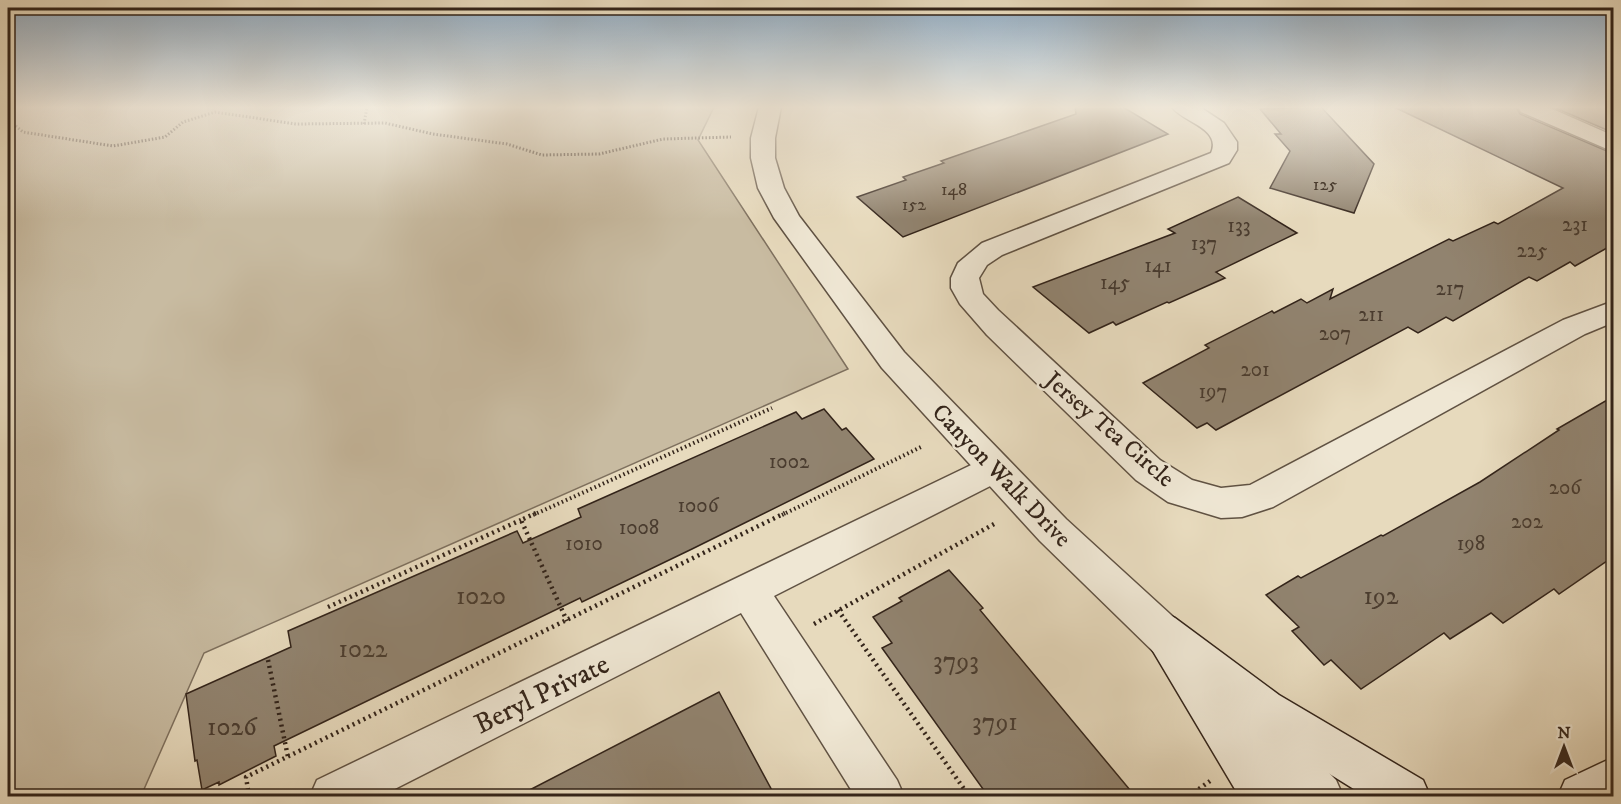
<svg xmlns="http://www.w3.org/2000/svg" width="1621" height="804" font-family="'IM FELL DW Pica',serif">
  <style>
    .green { fill: #c8bba1; stroke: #7e705e; stroke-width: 1.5 }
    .building { fill: #91836f; stroke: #33241a; stroke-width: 1.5 }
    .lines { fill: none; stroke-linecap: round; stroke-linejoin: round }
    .minor-casing { stroke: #605243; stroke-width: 3 }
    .tertiary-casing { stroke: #605243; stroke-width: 3 }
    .secondary-casing { stroke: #33241a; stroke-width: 3 }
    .path-far2 { stroke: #33241a; stroke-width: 3; stroke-dasharray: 1.5 2; stroke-linecap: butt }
    .path-far1 { stroke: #33241a; stroke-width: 4; stroke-dasharray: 1.5 3; stroke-linecap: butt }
    .path { stroke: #33241a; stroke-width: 4.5; stroke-dasharray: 2 4; stroke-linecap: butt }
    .minor { fill: #efe7d4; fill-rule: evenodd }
    .tertiary { fill: #efe7d4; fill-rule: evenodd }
    .secondary { fill: #efe7d4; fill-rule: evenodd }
    .labels { text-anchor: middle; stroke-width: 5; stroke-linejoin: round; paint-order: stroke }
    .far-number-label { font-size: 18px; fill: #4a3c2f }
    .number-label { font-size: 21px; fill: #4a3c2f }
    .street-label { font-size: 24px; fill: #33241a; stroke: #efe7d4 }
    .near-number-label { font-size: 26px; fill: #4a3c2f }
    .near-street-label { font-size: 28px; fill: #33241a; stroke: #efe7d4 }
  </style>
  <rect width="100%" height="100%" fill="#e7dabd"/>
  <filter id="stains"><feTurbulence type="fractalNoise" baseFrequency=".00333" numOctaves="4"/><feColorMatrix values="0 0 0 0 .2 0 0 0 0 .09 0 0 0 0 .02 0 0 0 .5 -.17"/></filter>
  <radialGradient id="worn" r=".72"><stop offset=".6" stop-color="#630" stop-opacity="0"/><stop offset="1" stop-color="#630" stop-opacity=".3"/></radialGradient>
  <polygon class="green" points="8,107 714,107 698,140 848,369 204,653 141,796 8,796"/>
  <g class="building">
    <polygon points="1075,107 1123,107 1168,134 903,237 857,197 906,180 903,177 944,163 941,161 1076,114"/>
    <polygon points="1321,107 1374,164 1354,213 1270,188 1290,151 1275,134 1281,134 1260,109"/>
    <polygon points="1394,107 1516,107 1520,114 1614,154 1614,244 1575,266 1570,262 1537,281 1529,277 1453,321 1446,317 1418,333 1408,327 1216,430 1207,423 1197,428 1143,383 1209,348 1205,345 1272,311 1274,313 1301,299 1307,303 1333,289 1330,299 1449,239 1453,241 1494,222 1498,224 1563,188"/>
    <polygon points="1553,107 1614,107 1614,133"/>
    <polygon points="1238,197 1297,233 1216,272 1225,278 1169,303 1167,302 1116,325 1113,322 1089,333 1033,287 1175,233 1168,229"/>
    <polygon points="1614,396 1614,556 1559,594 1554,589 1503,623 1491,613 1450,639 1444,633 1361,689 1331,660 1324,665 1292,631 1299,627 1266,595 1298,576 1301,578 1381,535 1383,536 1480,482 1559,430 1557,429"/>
    <polygon points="824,409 842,430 846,428 874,459 692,549 582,602 580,598 274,746 276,756 219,785 219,782 202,790 197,760 195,761 186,694 291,647 288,631 517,531 523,543 581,517 578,509 796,412 802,419"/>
    <polygon points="949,570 983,608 980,610 1135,796 988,796 882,648 892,643 873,617 902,601 899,598"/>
    <polygon points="719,692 775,796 518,796 665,720"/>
  </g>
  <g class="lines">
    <defs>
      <g id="minor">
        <path d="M1172,107H1200L1224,123L1237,142V150L1229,163L1002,255L987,265L979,278L983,294L998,310L1160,460L1192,480L1221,488L1250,485L1563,320L1614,301V322L1585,334L1273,507L1242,517L1221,518L1168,502L1136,480L987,335L960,304L951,288V278L958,263L982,243L1211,153C1222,128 1182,122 1172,107Z"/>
        <polygon points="1518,107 1548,107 1614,136 1614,152 1521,112"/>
        <polygon points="994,454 1006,458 1012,468 1006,478 774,596 897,780 904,796 855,796 741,613 381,796 310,796 317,780"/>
      </g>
      <g id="tertiary">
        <polygon points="759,107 781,107 775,138 775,158 784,188 799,216 904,352 1066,519 1193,635 1199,648 1193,661 1178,667 1163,661 1040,541 882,368 774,218 758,188 751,158 751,138"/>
        <polygon points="1222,673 1237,679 1336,780 1343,796 1289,796 1207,709 1200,694 1207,679"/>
      </g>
      <g id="secondary">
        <polygon points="1161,612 1175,618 1279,695 1423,780 1430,796 1365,796 1243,720 1281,780 1288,796 1239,796 1141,631 1147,618"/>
        <polygon points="1614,757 1614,796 1558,796 1565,780"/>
      </g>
    </defs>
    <use href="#minor" class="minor-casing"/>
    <use href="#tertiary" class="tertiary-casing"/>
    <use href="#secondary" class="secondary-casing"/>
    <g class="path-far2">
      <polyline points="8,111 11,122 23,132 113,146 165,137 183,122 215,112 296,124 385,123 433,134 507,144 542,155 599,154 663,139 731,137"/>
      <polyline points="364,124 367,107"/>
    </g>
    <g class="path-far1">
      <polyline points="533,515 772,408"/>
      <polyline points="782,515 923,446"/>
    </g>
    <g class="path">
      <polyline points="536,513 521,520 567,621"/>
      <polyline points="328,607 521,520"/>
      <polyline points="838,610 969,796"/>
      <polyline points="814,624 994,524"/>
      <polyline points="268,660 288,757"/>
      <polyline points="249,796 246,777 785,513"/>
      <polyline points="1189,796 1210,781"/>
    </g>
    <use href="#minor" class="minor"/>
    <use href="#tertiary" class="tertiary"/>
    <use href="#secondary" class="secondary"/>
  </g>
  <linearGradient id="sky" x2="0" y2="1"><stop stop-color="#8faac1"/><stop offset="0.49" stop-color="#f4eee1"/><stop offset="1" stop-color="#f4eee1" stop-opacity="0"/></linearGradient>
  <rect width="1621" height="219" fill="url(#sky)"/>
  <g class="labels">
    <g class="far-number-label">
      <text x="1325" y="190">125</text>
      <text x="954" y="195">148</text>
      <text x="914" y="210">152</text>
    </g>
    <g class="number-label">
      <text x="1575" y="231">231</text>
      <text x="1239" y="232">133</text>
      <text x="1204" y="250">137</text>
      <text x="1532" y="257">225</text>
      <text x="1158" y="272">141</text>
      <text x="1115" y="289">145</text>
      <text x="1450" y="295">217</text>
      <text x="1371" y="321">211</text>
      <text x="1335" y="340">207</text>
      <text x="1255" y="376">201</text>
      <text x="1213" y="398">197</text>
      <text x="789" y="468">1002</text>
      <text x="1565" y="494">206</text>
      <text x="698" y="512">1006</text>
      <text x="1527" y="528">202</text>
      <text x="639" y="534">1008</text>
      <text x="584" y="550">1010</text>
      <text x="1471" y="550">198</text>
    </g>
    <g class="street-label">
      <text transform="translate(1110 429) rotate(41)" y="8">Jersey Tea Circle</text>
      <text transform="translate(1002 475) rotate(46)" y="8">Canyon Walk Drive</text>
    </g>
    <g class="near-number-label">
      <text x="481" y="604">1020</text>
      <text x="1381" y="604">192</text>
      <text x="363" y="657">1022</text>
      <text x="956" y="669">3793</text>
      <text x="995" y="730">3791</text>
      <text x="232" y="735">1026</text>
    </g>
    <g class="near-street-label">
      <text transform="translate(541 693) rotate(-26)" y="10">Beryl Private</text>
    </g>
  </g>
  <rect width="1621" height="804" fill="none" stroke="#e7dabd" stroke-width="30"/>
  <rect x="9" y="9" width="1603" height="786" fill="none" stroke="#33241a" stroke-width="3"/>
  <rect x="15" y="15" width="1591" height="774" fill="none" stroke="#33241a" stroke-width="1.5"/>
  <g transform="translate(1564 747)" stroke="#efe7d4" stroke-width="4.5" paint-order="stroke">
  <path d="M0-4.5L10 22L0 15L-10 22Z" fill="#33241a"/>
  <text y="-9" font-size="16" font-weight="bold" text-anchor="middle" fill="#33241a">N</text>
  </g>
  <rect width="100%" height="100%" filter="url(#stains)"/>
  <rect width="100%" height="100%" fill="url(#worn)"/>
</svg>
